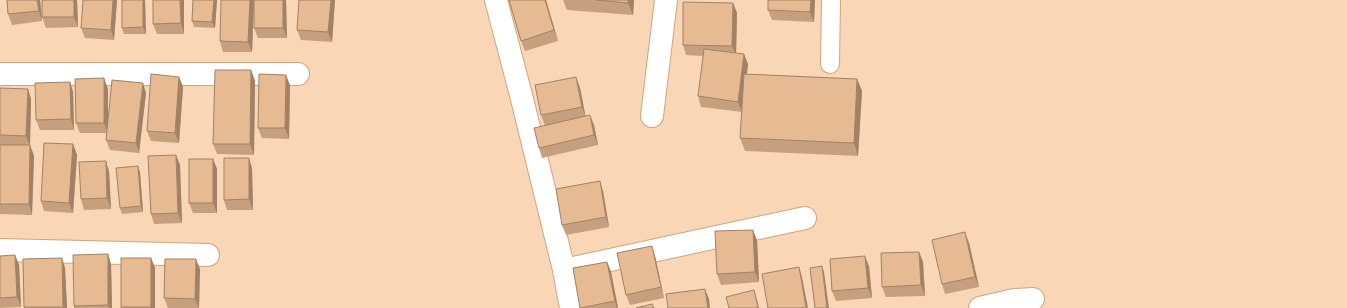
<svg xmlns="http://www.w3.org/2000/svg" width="1347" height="308" font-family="Arial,sans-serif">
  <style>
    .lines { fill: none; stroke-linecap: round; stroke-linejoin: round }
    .lane-casing { stroke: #cfa57e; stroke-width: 20 }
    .street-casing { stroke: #cfa57e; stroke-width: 24 }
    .lane { stroke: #fff; stroke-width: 18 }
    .street { stroke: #fff; stroke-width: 22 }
    .wall { fill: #c6a07e }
    .shaded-wall { fill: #a18267 }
    .building { fill: #e6ba93; stroke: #a18267 }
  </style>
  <rect width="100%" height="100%" fill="#f9d6b6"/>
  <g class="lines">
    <defs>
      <polyline id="lane" points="830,64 831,0"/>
      <g id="street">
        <polyline points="496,0 521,95 564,270 571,308"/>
        <polyline points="0,74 298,74"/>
        <polyline points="652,116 666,0"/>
        <polyline points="0,250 208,255"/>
        <polyline points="564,270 805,218"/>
        <polyline points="980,308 1014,300 1033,299"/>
      </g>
    </defs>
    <use href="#lane" class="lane-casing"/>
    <use href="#street" class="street-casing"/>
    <use href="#lane" class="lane"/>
    <use href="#street" class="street"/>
  </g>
  <g class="wall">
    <polygon points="7,0 40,0 42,21 12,25 8,14"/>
    <polygon points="77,0 78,27 46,28 42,17"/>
    <polygon points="83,0 117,0 114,40 85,38 81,28"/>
    <polygon points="122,0 145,0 146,34 124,34 122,28"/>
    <polygon points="184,0 184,34 157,34 153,24"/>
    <polygon points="193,0 217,0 215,28 194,27 192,21"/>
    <polygon points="254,0 252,52 223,52 220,41"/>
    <polygon points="254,0 286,0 287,38 258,38 254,28"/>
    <polygon points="299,0 335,0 332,42 301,40 297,30"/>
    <polygon points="509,0 546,0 558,41 525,51 521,41"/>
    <polygon points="563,0 634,0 633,15 567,10"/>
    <polygon points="768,0 815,0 814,22 772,20 768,10"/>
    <polygon points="733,3 737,13 736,53 748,64 747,74 857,79 862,91 858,156 745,151 740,138 742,112 701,107 698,96 703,56 686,55 683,45"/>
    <polygon points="251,70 255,81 254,155 217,154 213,144"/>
    <polygon points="179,77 183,87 179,143 151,141 147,131"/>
    <polygon points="576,77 580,88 585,116 594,125 598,145 542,158 539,148 553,124 545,126 541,115"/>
    <polygon points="70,82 73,92 74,130 40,130 36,120"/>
    <polygon points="290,85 289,139 262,138 258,128"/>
    <polygon points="0,88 28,89 31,99 30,145 34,156 32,215 0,214"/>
    <polygon points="108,89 108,122 146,93 139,153 110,150 106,140 107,133 80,133 76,123"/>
    <polygon points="73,144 77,155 73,213 44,211 41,201"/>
    <polygon points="176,155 180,165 182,223 154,224 151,214"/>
    <polygon points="213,159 217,169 217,213 193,213 189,203"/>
    <polygon points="252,168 253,210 227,210 224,200"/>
    <polygon points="109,171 111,209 84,210 81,199"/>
    <polygon points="140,172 143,212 122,214 120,208"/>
    <polygon points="603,191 609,227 566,235 562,225"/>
    <polygon points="757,240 759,282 721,285 717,274"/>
    <polygon points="969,243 979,287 945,294 942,284"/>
    <polygon points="919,252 923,262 925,296 886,297 882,287"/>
    <polygon points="15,255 19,265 21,307 0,308 0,256"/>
    <polygon points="655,256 664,298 630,305 626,295"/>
    <polygon points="62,258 65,268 67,308 24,308 23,259"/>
    <polygon points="151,258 155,268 155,308 121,308 121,307"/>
    <polygon points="607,262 611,272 618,308 580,308 573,268"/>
    <polygon points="111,264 112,308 74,308 74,306"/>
    <polygon points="869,266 872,298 836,301 832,291"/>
    <polygon points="200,269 199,308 168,308 164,298"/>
  </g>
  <g class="shaded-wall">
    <polygon points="37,0 40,0 42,21 39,11"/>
    <polygon points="74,0 77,0 78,27 74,17"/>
    <polygon points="113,0 117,0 114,40 111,30"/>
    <polygon points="143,0 145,0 146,34 143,27"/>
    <polygon points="180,0 184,0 184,34 181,23"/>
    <polygon points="214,0 217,0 215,28 212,22"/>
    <polygon points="250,0 254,0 252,52 248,42"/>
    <polygon points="283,0 286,0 287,38 283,28"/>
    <polygon points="331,0 335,0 332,42 328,32"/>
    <polygon points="545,0 546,0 558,41 554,30"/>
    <polygon points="628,0 634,0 633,15 628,3"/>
    <polygon points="811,0 815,0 814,22 810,12"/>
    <polygon points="733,3 737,13 736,56 732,46"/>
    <polygon points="744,54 748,64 742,112 738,102"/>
    <polygon points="251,70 255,81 254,155 250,144"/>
    <polygon points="286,75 290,85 289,139 285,128"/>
    <polygon points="179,77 183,87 179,143 175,133"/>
    <polygon points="576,77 580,88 586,118 582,107"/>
    <polygon points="104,78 108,89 108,133 104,123"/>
    <polygon points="857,79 862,91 858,156 854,143"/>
    <polygon points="70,82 73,92 74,130 71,119"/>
    <polygon points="143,83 146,93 139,153 136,143"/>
    <polygon points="28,89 31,99 30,146 26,136"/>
    <polygon points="590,115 594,125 598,145 594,135"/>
    <polygon points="73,144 77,155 73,213 69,203"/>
    <polygon points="30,145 34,156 32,215 29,204"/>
    <polygon points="176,155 180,165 182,223 178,213"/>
    <polygon points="249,158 252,168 253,210 249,199"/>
    <polygon points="213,159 217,169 217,213 213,203"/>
    <polygon points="106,161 109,171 111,209 107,198"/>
    <polygon points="138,166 140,172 143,212 141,206"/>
    <polygon points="600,181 603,191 609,227 606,217"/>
    <polygon points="753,230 757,240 759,282 755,272"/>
    <polygon points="965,232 969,243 979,287 975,277"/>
    <polygon points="652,246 655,256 664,298 661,287"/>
    <polygon points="919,252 923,262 925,296 921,285"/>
    <polygon points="108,254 111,264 112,308 109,308 108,305"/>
    <polygon points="15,255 19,265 21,307 17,297"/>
    <polygon points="865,256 869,266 872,298 868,288"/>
    <polygon points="62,258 65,268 67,308 64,308 63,307"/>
    <polygon points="151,258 155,268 155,308 151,308"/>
    <polygon points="196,259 200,269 199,308 195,299"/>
    <polygon points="607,262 611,272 618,308 617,308 615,301"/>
    <polygon points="822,266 824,272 829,308 827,308"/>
    <polygon points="799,267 802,277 808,308 806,308 806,307"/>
    <polygon points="705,289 709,299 710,308 708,308"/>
    <polygon points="754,290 756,296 759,308 758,308"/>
  </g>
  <g class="building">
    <polygon points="7,0 37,0 39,11 8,14"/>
    <rect x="42" y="0" width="32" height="17"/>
    <polygon points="83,0 113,0 111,30 81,28"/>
    <polygon points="122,0 143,0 143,27 122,28"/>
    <polygon points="153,0 180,0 181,23 153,24"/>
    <polygon points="193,0 214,0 212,22 192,21"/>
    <polygon points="221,0 250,0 248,42 220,41"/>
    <rect x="254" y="0" width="29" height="28"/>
    <polygon points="299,0 331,0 328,32 297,30"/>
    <polygon points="509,0 545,0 554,30 521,41"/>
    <polygon points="596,0 628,0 628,3"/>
    <polygon points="768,0 811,0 810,12 768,10"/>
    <polygon points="683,2 733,3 732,46 683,45"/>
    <polygon points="704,49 744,54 738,102 698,96"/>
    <polygon points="215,70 251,70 250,144 213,144"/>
    <polygon points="151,74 179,77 175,133 147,131"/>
    <polygon points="259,74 286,75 285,128 258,128"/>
    <polygon points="744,74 857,79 854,143 740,138"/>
    <polygon points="576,77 582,107 541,115 535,85"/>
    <polygon points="104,78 104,123 76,123 75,79"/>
    <polygon points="112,80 143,83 136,143 106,140"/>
    <polygon points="70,82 71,119 36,120 35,83"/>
    <polygon points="0,88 28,89 26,136 0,135"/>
    <polygon points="590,115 594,135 539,148 534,128"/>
    <polygon points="44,143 73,144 69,203 41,201"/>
    <polygon points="0,145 30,145 29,204 0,204"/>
    <polygon points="176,155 178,213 151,214 148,156"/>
    <polygon points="224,158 249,158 249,199 224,200"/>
    <rect x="189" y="159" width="24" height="44"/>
    <polygon points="106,161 107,198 81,199 79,162"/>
    <polygon points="138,166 141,206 120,208 116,168"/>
    <polygon points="600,181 606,217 562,225 556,189"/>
    <polygon points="753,230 755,272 717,274 715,231"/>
    <polygon points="965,232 975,277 942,284 932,240"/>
    <polygon points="652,246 661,287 626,295 617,253"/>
    <polygon points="919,252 921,285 882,287 881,253"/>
    <polygon points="108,254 108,305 74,306 73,255"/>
    <polygon points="15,255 17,297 0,298 0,256"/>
    <polygon points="865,256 868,288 832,291 830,259"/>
    <polygon points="62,258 63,307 24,307 23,259"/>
    <rect x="121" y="258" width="30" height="49"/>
    <polygon points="165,259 196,259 195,299 164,298"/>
    <polygon points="607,262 615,301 580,308 573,268"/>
    <polygon points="822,266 827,308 815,308 810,268"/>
    <polygon points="799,267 806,307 800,308 768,308 762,274"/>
    <polygon points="705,289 708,308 668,308 666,294"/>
    <polygon points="754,290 758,308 729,308 726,297"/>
    <polygon points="652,304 654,308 636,308"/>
  </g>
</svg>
